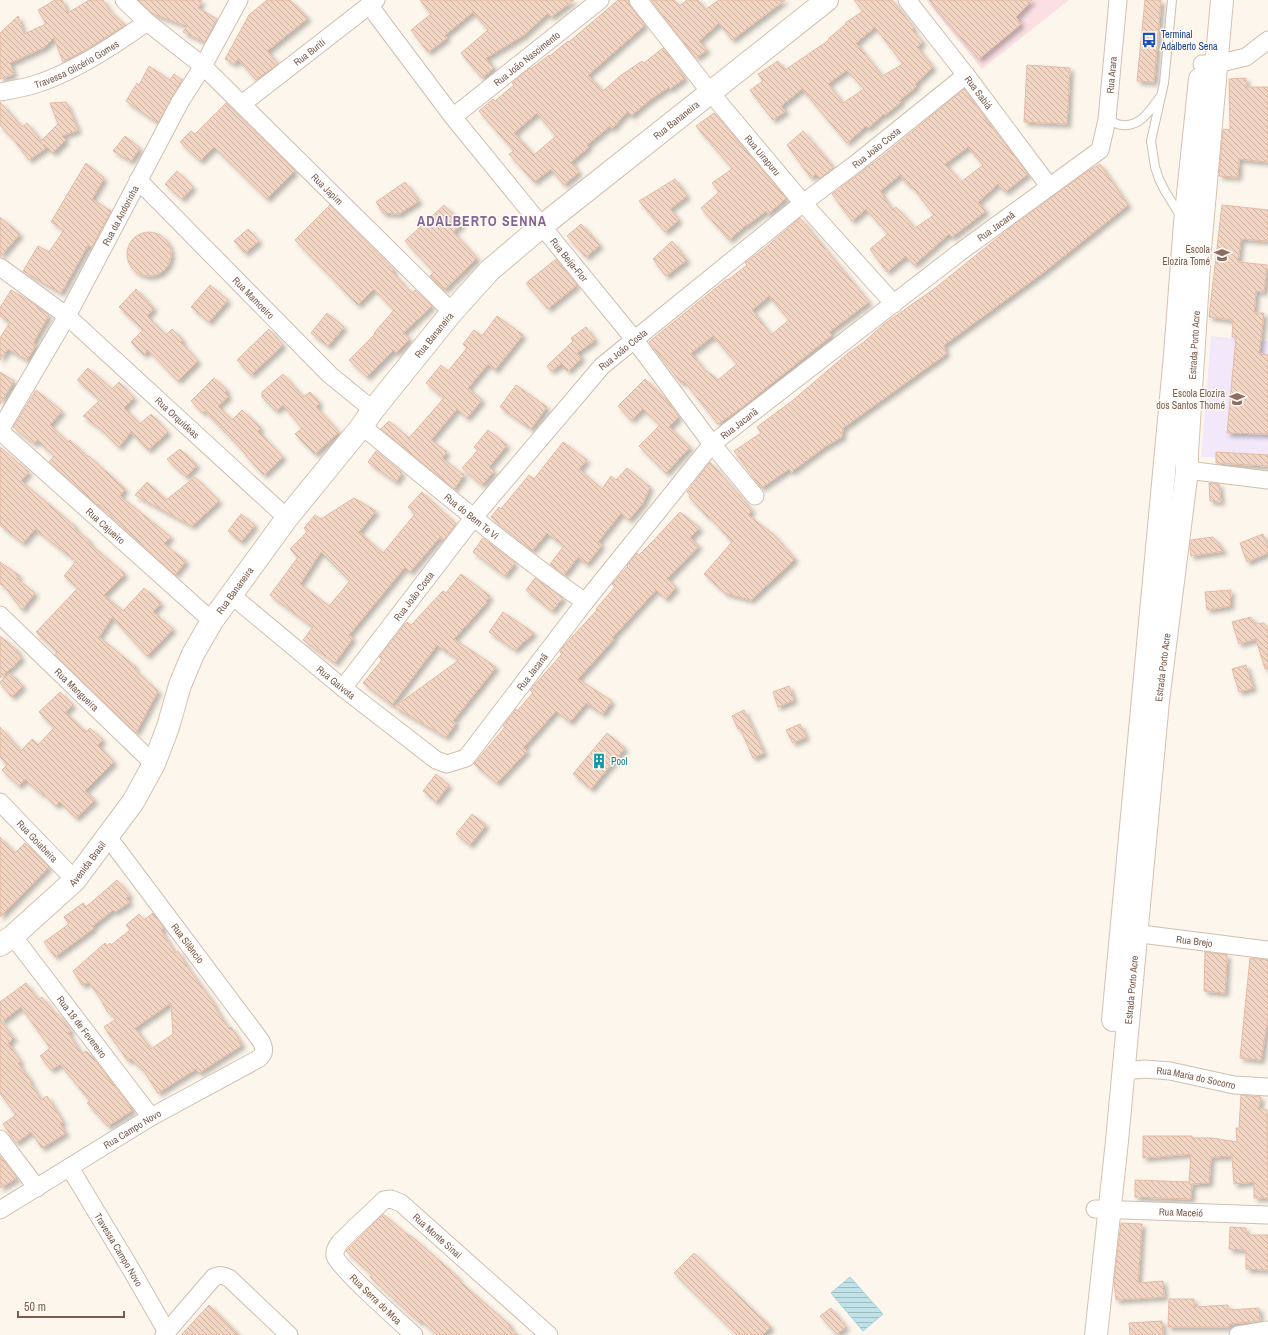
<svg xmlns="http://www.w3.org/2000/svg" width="1268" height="1335" font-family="'Archivo Narrow',sans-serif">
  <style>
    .education { fill: #f3e8fa }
    .medical { fill: #fbdfe3 }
    .water { fill: url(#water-rules); stroke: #a5d3da }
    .building { fill: url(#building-back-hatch); stroke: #e6bba3; fill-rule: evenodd; filter: url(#shadow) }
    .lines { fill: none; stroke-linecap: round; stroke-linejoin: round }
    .lane-casing { stroke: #d1beb0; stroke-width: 10 }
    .street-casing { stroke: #d1beb0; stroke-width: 19 }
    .secondary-casing { stroke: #d6c0b0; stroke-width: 24 }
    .lane { stroke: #fff; stroke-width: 8 }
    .street { stroke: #fff; stroke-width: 17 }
    .secondary { stroke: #fff; stroke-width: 22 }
    .labels { text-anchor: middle; stroke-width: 3; stroke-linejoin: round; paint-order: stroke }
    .transit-label { font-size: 10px; fill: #164399; stroke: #fffaf3; text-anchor: start }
    .street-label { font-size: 10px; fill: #7a5c4d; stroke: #fffaf3 }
    .education-label { font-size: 10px; fill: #785e54; stroke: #fffaf3; text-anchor: end }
    .culture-label { font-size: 10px; fill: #0d838f; stroke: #fffaf3; text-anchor: start }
    .district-label { font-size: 14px; font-weight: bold; letter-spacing: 1px; fill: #846695; stroke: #fffaf3 }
  </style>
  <defs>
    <pattern id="water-rules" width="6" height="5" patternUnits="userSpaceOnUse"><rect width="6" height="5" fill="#bfe3e8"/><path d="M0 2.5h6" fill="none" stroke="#a0bbbe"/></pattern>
    <pattern id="building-back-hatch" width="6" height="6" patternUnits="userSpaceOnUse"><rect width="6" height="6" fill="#f3d5c3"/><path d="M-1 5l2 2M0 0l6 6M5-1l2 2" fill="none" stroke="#cab0a1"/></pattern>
    <filter id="shadow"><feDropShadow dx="3.5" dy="3.5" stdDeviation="2" flood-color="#0004"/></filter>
  </defs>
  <rect width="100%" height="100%" fill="#fdf6ec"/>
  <polygon class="education" points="1211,336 1268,341 1268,458 1201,457"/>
  <polygon class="medical" points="926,0 1069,0 982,69"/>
  <polygon class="water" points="850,1277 883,1314 863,1331 831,1293"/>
  <g class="building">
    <polygon points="55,0 62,0 68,13 89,0 103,0 110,11 125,25 87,49 63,62 54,38 45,47 10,63 14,74 0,79 0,33 18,16 24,34 46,24 38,10"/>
    <polygon points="138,0 202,0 198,8 217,19 205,42 183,32 187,26 153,14"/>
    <polygon points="267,0 290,0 308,18 267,51 278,64 256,80 238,59 235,64 225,59 249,15"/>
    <polygon points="420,0 574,0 551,17 548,13 524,35 486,58 494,68 482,78 461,53 488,30 473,12 445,35 447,38 428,52 411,30 431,14"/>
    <path d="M618,0H628L630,6L645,25L588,75L603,91L620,76L642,61L644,63L663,48L685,78L670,89L669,87L651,99L631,116L627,112L612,129L610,126L587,145L589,147L571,162L579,172L564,185L551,169L534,182L509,154L514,151L479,111L493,99L495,101L514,85L512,83L530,68L531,69L549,55L550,56L568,41L569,42ZM537,113L556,136L534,155L514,133Z"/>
    <polygon points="651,0 674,0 680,6 687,0 698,0 705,10 719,0 785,0 732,40 719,23 699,41 707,50 696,58"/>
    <path d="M854,0H892L914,28L912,30L923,42L917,47L933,67L915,84L917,86L900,100L901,102L885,115L884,114L868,128L866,126L847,143L802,89L781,106L786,111L773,120L750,90L763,81L758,74L778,61L785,70L829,40L828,39L846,24L845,23L863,11ZM875,27L903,64L882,76L856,43ZM847,70L864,89L843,103L828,84Z"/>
    <polygon points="929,0 1032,0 1016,17 1021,24 979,59"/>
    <polygon points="1145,0 1161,0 1154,82 1137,81"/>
    <polygon points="1027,65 1070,68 1067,124 1024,122"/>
    <polygon points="149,66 170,80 174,74 182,80 158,123 126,101 137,83 139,85"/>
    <polygon points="1246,78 1246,87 1268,87 1268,162 1239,159 1238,177 1219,176 1223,129 1230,130 1229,79"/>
    <path d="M964,89L999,137H1000L1028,174L1005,192L998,184L978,202L986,211L952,237L949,234L914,265L906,256L887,272L870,249L888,234L866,209L852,221L832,194L884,155ZM968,147L983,165L961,182L945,164ZM900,175L909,186L911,185L934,215L915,228L896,207L892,210L880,191Z"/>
    <polygon points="0,102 22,127 27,123 41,141 58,124 50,103 66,102 78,130 62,136 66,140 53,153 44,144 46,148 29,160 11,136 10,136 0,125"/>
    <polygon points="226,103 295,171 267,199 214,147 200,161 180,142 191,131 195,134"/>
    <polygon points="714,113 786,198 768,214 766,211 746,226 746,225 729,240 701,208 719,192 712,183 732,169 731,167 696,126"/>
    <polygon points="803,131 830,163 830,164 833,168 820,178 816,174 811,178 787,145"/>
    <polygon points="125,136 140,148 131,161 113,151"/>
    <polygon points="86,163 104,178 92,199 111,211 92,247 88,245 61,293 23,271 38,246 49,252 64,230 51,222"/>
    <polygon points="1100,164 1128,205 1044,272 944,345 946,354 843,428 842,437 826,446 791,472 789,469 761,488 734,451 761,433 757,427 792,401 847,354 864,342 884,324 934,289 1016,223 1088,171"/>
    <polygon points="177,171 193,187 182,199 165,184"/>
    <polygon points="675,179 687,196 670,209 679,220 665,232 639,201"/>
    <polygon points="405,182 419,201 399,214 383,213 376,202"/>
    <polygon points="330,205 394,270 392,272 412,293 415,290 432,306 403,333 410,339 396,353 394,350 367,377 349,360 375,334 374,333 394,310 374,289 358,305 295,240"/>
    <polygon points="444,205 462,224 453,232 477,258 444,290 430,276 434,272 405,241"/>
    <polygon points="1222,205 1268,210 1268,241 1241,239 1238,262 1267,265 1264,292 1256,291 1254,313 1264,313 1259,354 1268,355 1268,434 1227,433 1236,337 1232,337 1233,320 1209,317"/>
    <polygon points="0,217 20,234 0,257"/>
    <path d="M800,218L869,302L829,332L832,335L742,407L718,424L684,381L681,383L649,342L727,279L728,280L747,265L745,263L765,248ZM769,296L789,320L771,335L752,310ZM713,336L737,364L718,380L707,371L706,372L691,353Z"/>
    <polygon points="581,224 600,245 586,257 567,236"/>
    <polygon points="248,229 259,241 245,253 234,241"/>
    <circle cx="149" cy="254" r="22"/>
    <polygon points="672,241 687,260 666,276 653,259"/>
    <polygon points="556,259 577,285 548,309 526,283"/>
    <polygon points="210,285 228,300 209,322 191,307"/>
    <polygon points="136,289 154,308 147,316 166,335 172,329 183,340 181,342 198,361 178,381 148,350 144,355 131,342 143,330 119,307"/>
    <polygon points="11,290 28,300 49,315 33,343 36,345 27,360 8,349 0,360 0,338 10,322 0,316 0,308"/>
    <polygon points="327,313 344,327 328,346 311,333"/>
    <polygon points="497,316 523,335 495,370 488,364 468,388 482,400 467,418 457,409 431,440 447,452 442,458 464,475 454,489 381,429 389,421 409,438 444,398 426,383 441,365 448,371 467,348 463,344 474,330 482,336"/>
    <polygon points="586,327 595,340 577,353 582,358 568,371 561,364 551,371 547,366 573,341 571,338"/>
    <polygon points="269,329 283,345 251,375 237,360"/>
    <polygon points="88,368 112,389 119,382 134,398 124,408 140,424 151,414 168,432 148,450 131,432 119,447 102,430 83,416 100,400 77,380"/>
    <polygon points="0,372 14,381 0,404"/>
    <polygon points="283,374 303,397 310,392 320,403 316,407 339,432 315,454 295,434 302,428 283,405 276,411 262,397 262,392"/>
    <polygon points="214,378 227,390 225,392 229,396 218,406 232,420 242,410 261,428 258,431 283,457 264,475 246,456 247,455 205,411 203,413 191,401"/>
    <polygon points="645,379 668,402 679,417 669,427 690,447 666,473 639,446 660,425 643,409 631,420 618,406"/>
    <polygon points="516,385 547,407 531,429 500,407"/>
    <polygon points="36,390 62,411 50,425 68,442 70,440 88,457 89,456 105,471 106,471 125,489 120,496 171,537 164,544 186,561 175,575 98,504 97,505 49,462 54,456 37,440 34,444 13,427"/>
    <polygon points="488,430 507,445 489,467 494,471 482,485 462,468 478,450 474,447"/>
    <polygon points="563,442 587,460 579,469 602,489 611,476 616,480 627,468 650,487 643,503 629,520 621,513 598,542 602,545 587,564 578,557 564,575 550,564 564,546 547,533 532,551 491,517 499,507 501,509 529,475 534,479"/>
    <polygon points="0,447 29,472 21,481 76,527 75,529 90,541 89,543 125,574 104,595 123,611 144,588 161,603 153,612 173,629 147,656 112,617 99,637 136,667 134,669 158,691 136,733 55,655 57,652 36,632 78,588 64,576 76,561 35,529 23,543 0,525"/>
    <polygon points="180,449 197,465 186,477 167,459"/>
    <polygon points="376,451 402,473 396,482 368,462"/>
    <polygon points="1216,452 1268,455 1268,466 1216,463"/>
    <polygon points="710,462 752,510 748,515 773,534 795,559 751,600 725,593 704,574 732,542 710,517 709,518 689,497 690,495 687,492"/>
    <polygon points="195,477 219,501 192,526 135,495 147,482 166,500"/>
    <polygon points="1209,483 1219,484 1221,502 1210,501"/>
    <path d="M422,492L456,524L443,541L440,537L410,572L405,567L349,635L353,638L335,663L303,640L313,627L270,595L298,557L290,549L307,532L304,528L315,515L321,519L354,498L376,511L359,532L383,553L415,514L408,507ZM321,552L350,581L329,606L300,584Z"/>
    <polygon points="680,512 700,528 690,538 699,546 667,579 676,587 666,599 656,590 612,638 614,639 578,679 612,701 603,714 586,703 570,722 556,711 523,748 527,751 497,783 474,764 505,727 503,726 516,709 517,711 533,693 530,690 562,654 560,652 562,648 597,610 596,609 615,587 612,584 628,566 627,565 637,553 639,555 653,541"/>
    <polygon points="241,514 255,525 241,542 228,531"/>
    <polygon points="1263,534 1268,547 1268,553 1247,562 1240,543"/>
    <polygon points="1213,537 1224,551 1191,556 1190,549 1191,540"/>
    <polygon points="483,538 515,563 505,576 473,552"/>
    <polygon points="0,562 20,576 16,578 35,593 22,610 5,587 0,584"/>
    <polygon points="461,574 490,596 486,601 487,602 454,639 496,667 453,721 456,723 446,737 394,707 459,660 437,645 392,705 363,683 382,660 379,657 404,625 407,622 411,625 443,591 446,593"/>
    <polygon points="535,578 563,598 552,611 526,590"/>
    <polygon points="1231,590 1230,606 1207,610 1205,592"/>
    <polygon points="503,612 534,633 515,650 489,632"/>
    <polygon points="1251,617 1255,624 1264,623 1268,628 1268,668 1265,669 1256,639 1239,644 1232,622"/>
    <polygon points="0,636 17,650 21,659 0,678"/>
    <polygon points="1246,665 1253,688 1239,692 1232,669"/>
    <polygon points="10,673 23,686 12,697 0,683 0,682"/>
    <polygon points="789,686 794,700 778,707 773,692"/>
    <polygon points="60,692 73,705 65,712 86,732 90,728 103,740 98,745 114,762 85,791 95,800 76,818 60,802 56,806 43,793 41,794 25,779 19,786 2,770 7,765 0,757 0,727 21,751 32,739 38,745 54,728 39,712"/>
    <polygon points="744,710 764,753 753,758 740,728 738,729 732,716"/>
    <polygon points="800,724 806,737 793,743 786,730"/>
    <polygon points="607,733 625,748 591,789 573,774"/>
    <polygon points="436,774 449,785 436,802 423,791"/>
    <polygon points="472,814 486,825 470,845 456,834"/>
    <polygon points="0,837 15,853 25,843 49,867 0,917"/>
    <polygon points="117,880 130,895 126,898 130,902 115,912 113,910 93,926 94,928 55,957 44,942 69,924 64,917 83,903 86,907"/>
    <path d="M153,913L164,928L161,930L175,953L178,951L188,968L215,1005L214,1006L229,1029L231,1027L242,1045L199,1073L196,1069L158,1093L144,1071L131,1059L128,1061L104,1027L116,1019L107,1011L100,998L89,982L82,985L73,971L105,943L107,946L110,943L111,945L130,930L126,925L139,914L144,920ZM171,1003L173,1034L151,1049L135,1028Z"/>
    <polygon points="1205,952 1227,955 1225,993 1204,991"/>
    <polygon points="1250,958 1268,960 1268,1017 1261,1060 1240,1058"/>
    <polygon points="26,983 38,1000 42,997 56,1015 58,1014 71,1031 68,1033 82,1054 86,1051 94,1059 133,1110 108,1126 87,1103 90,1101 60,1064 51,1070 40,1056 50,1048 21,1007 1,1022 14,1038 8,1043 21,1062 18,1063 31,1081 30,1082 41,1100 47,1096 63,1122 60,1124 66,1133 42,1148 31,1132 16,1143 3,1124 16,1115 0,1093 0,1002"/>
    <polygon points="1241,1095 1261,1097 1259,1108 1267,1110 1268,1198 1254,1198 1254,1182 1234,1184 1232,1156 1211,1157 1209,1183 1192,1184 1191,1199 1135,1197 1135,1180 1189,1182 1191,1154 1143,1158 1143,1136 1192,1136 1192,1138 1212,1138 1237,1142 1236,1128 1239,1128"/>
    <polygon points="0,1156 17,1178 0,1188"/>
    <polygon points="383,1214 409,1236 410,1235 459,1278 457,1279 511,1326 509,1328 518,1335 437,1335 421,1320 419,1322 370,1277 372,1275 346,1251"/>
    <polygon points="1121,1223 1142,1224 1138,1283 1163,1281 1164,1297 1116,1300 1114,1281"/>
    <polygon points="1230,1227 1246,1228 1246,1235 1268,1235 1268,1270 1246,1269 1246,1250 1229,1249"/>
    <polygon points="694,1253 771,1327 763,1335 737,1335 674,1273"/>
    <polygon points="1169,1299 1194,1299 1194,1307 1228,1305 1228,1310 1259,1308 1260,1321 1229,1324 1229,1327 1168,1327"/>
    <polygon points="209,1305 239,1335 181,1335"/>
    <polygon points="831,1308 846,1327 837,1334 820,1316"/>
    <polygon points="1162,1321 1163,1335 1130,1335 1129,1323"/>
  </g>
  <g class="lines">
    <defs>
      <g id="lane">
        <polyline points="1172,0 1164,83 1151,141 1155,167 1159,179 1165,191 1181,217"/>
        <path d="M1107,120C1112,121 1117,125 1122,125C1141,127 1150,110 1160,97"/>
      </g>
      <g id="street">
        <path id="s1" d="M124,0L147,22L203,66L452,312"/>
        <path id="s2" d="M638,0L710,92L803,203L894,304"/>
        <path id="s3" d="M907,0L966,75L1049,186"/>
        <path id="s4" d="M369,5L453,117L634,339L712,444L755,496"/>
        <polyline points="1202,64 1217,64 1246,57 1268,40"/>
        <path id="s5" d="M0,92C11,90 23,88 33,85C71,74 115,45 147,22"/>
        <path id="s6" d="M242,104L376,0"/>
        <path id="s7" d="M453,117L600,0"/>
        <path id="s8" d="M138,180L330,375L373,410"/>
        <path id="s9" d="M0,267L67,316L287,518"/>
        <path id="s10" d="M362,426C435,486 508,548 585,602"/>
        <path id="s11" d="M0,430L67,316L180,102L203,66L239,0"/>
        <path id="s12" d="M0,431L212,621"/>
        <polyline points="1187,470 1268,480"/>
        <path id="s13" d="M230,594L343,688L436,760L447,764L466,758L585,602L712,444L960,252L1100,150L1107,120L1118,0"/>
        <path id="s14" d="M0,615L154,764"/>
        <path id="s15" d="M343,688L474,517L602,366L803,203L858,162L966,75"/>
        <path id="s16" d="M0,802L75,880"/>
        <path id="s17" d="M1125,932L1268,950"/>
        <path id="s18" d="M13,936L151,1117"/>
        <path id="s19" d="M1123,1071L1145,1069L1170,1071L1234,1085L1268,1087"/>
        <polyline points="0,1139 37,1188"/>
        <path id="s20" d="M70,1168L132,1271L167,1332"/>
        <path id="s21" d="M1095,1209L1268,1215"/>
        <path id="s22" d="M0,1210L151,1117L258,1059C265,1054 265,1049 261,1041L108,837"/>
        <path d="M164,1335L214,1277C220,1275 223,1275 229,1278L289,1335"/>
        <path id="s23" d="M414,1335C401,1323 338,1267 335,1256C334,1250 337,1247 340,1242L384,1200L391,1199L401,1203L549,1335"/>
        <polyline points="1238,1335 1268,1330"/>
      </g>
      <g id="secondary">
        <path id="s24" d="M0,945L13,936L75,880L133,802L154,764L168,727L180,685L193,654L212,621L287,518L362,426L373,410L452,312L490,270L542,226L827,0"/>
        <polyline points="1113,1020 1175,355 1185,223 1200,79"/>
        <path id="s25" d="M1096,1335L1117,1141L1158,701L1187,470V453L1200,249L1222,0"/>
      </g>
    </defs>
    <use href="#lane" class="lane-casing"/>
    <use href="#street" class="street-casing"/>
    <use href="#secondary" class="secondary-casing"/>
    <use href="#lane" class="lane"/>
    <use href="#street" class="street"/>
    <use href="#secondary" class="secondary"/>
  </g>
  <defs>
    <symbol id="bus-bare" viewBox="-9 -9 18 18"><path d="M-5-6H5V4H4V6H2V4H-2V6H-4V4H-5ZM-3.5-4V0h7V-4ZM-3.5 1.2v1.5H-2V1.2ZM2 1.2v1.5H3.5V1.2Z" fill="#1a4fb4" stroke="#fffaf3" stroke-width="2.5" paint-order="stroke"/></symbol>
    <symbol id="school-bare" viewBox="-9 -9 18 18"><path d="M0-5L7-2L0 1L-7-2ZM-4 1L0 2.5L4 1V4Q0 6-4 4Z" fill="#8d6e63" stroke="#fffaf3" stroke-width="2.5" paint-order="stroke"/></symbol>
    <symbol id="building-bare" viewBox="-9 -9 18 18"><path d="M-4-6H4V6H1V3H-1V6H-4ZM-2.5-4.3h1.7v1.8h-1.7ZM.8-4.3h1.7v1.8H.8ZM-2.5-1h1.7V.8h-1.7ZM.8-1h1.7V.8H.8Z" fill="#0f9aa8" stroke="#fffaf3" stroke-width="2.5" paint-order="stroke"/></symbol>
  </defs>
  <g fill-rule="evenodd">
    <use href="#bus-bare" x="1138" y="29" width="22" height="22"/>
    <use href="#school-bare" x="1211" y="244" width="22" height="22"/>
    <use href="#school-bare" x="1226" y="388" width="22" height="22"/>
    <use href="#building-bare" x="588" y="750" width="22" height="22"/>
  </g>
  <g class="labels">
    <g class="transit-label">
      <text x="1161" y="38">Terminal<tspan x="1161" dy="12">Adalberto Sena</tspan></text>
    </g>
    <g class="street-label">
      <text dy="4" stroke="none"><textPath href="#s6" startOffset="85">Rua Buriti</textPath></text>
      <text dy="4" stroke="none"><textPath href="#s7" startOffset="94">Rua João Nascimento</textPath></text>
      <text dy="4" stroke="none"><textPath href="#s5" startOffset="82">Travessa Glicério Gomes</textPath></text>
      <text dy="4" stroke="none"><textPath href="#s13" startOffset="1258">Rua Arara</textPath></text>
      <text dy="4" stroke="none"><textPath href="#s3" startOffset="117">Rua Sabiá</textPath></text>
      <text dy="4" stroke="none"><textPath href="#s24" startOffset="1082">Rua Bananeira</textPath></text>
      <text dy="4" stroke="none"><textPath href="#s15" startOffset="764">Rua João Costa</textPath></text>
      <text dy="4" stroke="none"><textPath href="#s2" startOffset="199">Rua Uirapuru</textPath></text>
      <text dy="4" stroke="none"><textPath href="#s1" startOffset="278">Rua Japim</textPath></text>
      <text dy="4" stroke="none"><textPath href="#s11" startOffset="246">Rua da Andorinha</textPath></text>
      <text dy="4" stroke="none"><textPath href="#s13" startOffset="1053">Rua Jacanã</textPath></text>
      <text dy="4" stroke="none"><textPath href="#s4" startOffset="324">Rua Beija-Flor</textPath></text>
      <text dy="4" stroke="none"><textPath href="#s8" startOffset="165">Rua Mamoeiro</textPath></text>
      <text dy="4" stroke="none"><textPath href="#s24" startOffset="757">Rua Bananeira</textPath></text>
      <text dy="4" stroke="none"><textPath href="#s25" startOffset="995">Estrada Porto Acre</textPath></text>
      <text dy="4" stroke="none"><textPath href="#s15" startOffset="440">Rua João Costa</textPath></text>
      <text dy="4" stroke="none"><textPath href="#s9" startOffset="233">Rua Orquídeas</textPath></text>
      <text dy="4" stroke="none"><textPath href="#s13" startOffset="729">Rua Jacanã</textPath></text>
      <text dy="4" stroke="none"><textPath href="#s10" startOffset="142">Rua do Bem Te Vi</textPath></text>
      <text dy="4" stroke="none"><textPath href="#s12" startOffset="142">Rua Cajueiro</textPath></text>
      <text dy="4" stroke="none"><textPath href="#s24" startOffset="433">Rua Bananeira</textPath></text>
      <text dy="4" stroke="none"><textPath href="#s15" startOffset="116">Rua João Costa</textPath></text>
      <text dy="4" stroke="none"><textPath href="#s25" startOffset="671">Estrada Porto Acre</textPath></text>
      <text dy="4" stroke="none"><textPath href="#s13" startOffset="405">Rua Jacanã</textPath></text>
      <text dy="4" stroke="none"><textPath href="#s13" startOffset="138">Rua Gaivota</textPath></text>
      <text dy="4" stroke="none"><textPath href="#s14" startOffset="107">Rua Mangueira</textPath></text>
      <text dy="4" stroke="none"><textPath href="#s16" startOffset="54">Rua Goiabeira</textPath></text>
      <text dy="4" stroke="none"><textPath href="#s24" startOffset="120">Avenida Brasil</textPath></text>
      <text dy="4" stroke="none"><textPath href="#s17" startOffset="70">Rua Brejo</textPath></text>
      <text transform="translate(188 943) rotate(53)" y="4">Rua Silêncio</text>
      <text dy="4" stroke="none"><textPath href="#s25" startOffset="347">Estrada Porto Acre</textPath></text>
      <text dy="4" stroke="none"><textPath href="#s18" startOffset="114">Rua 18 de Fevereiro</textPath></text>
      <text dy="4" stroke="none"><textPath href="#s19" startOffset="74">Rua Maria do Socorro</textPath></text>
      <text dy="4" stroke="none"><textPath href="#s22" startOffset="155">Rua Campo Novo</textPath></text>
      <text dy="4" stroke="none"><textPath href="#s21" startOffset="86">Rua Maceió</textPath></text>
      <text dy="4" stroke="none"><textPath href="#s23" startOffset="255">Rua Monte Sinai</textPath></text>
      <text dy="4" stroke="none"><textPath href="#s20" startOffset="95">Travessa Campo Novo</textPath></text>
      <text transform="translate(376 1299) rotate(44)" y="4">Rua Serra do Moa</text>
    </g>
    <g class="education-label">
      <text x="1210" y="253">Escola<tspan x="1210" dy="12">Elozira Tomé</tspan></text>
      <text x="1225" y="397">Escola Elozira<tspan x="1225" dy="12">dos Santos Thomé</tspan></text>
    </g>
    <g class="culture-label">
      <text x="611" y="765">Pool</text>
    </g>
    <g class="district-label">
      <text x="482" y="226">ADALBERTO SENNA</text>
    </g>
  </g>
  <path d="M18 1311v6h106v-6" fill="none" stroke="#7a5c4d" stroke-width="2"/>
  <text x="24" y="1311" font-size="12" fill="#7a5c4d" stroke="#fffaf3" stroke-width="3" paint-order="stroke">50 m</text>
</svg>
